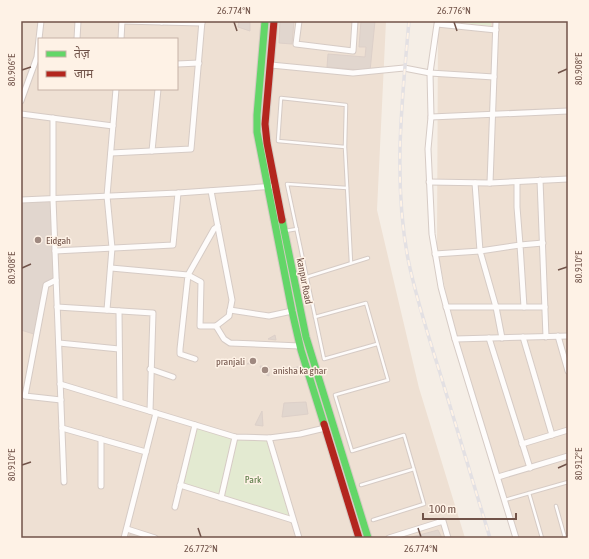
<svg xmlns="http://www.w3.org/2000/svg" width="589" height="559" font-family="'Asap Condensed','Noto Sans Devanagari',sans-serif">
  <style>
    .residential { fill: #eee0d3; fill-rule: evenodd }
    .green { fill: #e3ead1 }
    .building { fill: #e1d6ce; stroke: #ddd0c9 }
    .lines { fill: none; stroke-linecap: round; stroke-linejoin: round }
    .lane-casing { stroke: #d6cbc5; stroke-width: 4.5 }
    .street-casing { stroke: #d6cbc5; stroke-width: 7 }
    .fast-casing { stroke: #d5cac3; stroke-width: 9 }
    .jam-casing { stroke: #d5cac3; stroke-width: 9 }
    .lane { stroke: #fefcfb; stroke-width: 2.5 }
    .street { stroke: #fefcfb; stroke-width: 5 }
    .fast { stroke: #63d668; stroke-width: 7 }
    .jam { stroke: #b3261e; stroke-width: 7 }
    .rail-casing { stroke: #e3e0e3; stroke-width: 3.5 }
    .rail { stroke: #fef2e6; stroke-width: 2; stroke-dasharray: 6; stroke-linecap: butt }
    .ticks { fill: none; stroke: #715349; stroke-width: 1.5 }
    .poi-dot { fill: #9f8980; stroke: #fef2e6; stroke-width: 1.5 }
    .labels { text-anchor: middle; stroke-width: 3; stroke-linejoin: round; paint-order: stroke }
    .poi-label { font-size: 10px; fill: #715349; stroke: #fef2e6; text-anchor: start }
    .street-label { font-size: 10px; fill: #715349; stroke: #fef2e6 }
    .park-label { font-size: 10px; fill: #567742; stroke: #fef2e6 }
    .neatline { fill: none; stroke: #715349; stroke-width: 1.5 }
    .ticks-label { font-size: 10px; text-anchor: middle; fill: #715349 }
  </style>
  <rect width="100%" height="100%" fill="#f5eee6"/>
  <g class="residential">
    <path d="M21,21H386L377,210L419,388L465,538H21ZM39,39H177V89H39Z"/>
    <polygon points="438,21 490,26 491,21 568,21 568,538 518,538 451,319 437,248"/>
  </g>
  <g class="green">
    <polygon points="446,21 491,21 491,26"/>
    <polygon points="195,425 235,437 269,438 293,520 180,485"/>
  </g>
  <g class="building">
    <polygon points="239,21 250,21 250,31 238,27"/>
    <polygon points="280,21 294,21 292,44 279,43"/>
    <polygon points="361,21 375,21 370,71 327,67 328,54 365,57 366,47 359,47"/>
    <polygon points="53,199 56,280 46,285 37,335 21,330 21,200"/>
    <polygon points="275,335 276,340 268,339"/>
    <polygon points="254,358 255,364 247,364"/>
    <polygon points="260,366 269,367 269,376 262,373"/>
    <polygon points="301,366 291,375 290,369"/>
    <polygon points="306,402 308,414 282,417 284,403"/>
    <polygon points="262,411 263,426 255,425"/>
    <polygon points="438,530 442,538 408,538"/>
    <polygon points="133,531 143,534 143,538 128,537"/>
  </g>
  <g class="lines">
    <defs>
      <g id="lane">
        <polyline points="345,147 278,141 281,98 346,105 345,147 351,263"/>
        <polyline points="347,188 287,184 324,359 377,344"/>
        <polyline points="285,231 297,229"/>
        <polyline points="307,277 368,258"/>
        <polyline points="315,317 366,303 388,380 335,395 352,451 404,435 424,504 373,520"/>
        <polyline points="361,485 414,469"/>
        <polyline points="529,493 542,538"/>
        <polyline points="505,500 568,482"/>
        <polyline points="556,506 565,538"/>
      </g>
      <g id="street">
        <polyline points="122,21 162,22 162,21"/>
        <polyline points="299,21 296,44 353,51 355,21"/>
        <polyline points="162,22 202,23"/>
        <polyline points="496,30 437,24 430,73 431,117 428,149 432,234 441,287 455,339 516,538"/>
        <polyline points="77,39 78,21"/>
        <polyline points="121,39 122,21"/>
        <polyline points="177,64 199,63"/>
        <polyline points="271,65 353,73 404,68 430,73 494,77"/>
        <polyline points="21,101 37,57 41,21"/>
        <polyline points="21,114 113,126"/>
        <polyline points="431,117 568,111"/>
        <polyline points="53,118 53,199 64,482"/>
        <polyline points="152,151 158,89"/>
        <polyline points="111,153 191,149 202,21"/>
        <polyline points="540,180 546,337"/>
        <polyline points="429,182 490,183 568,179"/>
        <polyline points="490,183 496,21"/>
        <polyline points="211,191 232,300 229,316 216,326 200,326 201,282 188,275 214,229 218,226"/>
        <polyline points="21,200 178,193 276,186"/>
        <polyline points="55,251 173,245 178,193"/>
        <polyline points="435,254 480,251 475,183"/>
        <polyline points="111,268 188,275 180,349 180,354 195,359"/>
        <polyline points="56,280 46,285 25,396 61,400"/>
        <polyline points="57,307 153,313 150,411"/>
        <polyline points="446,307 545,307"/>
        <polyline points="524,307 520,245 543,243"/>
        <polyline points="107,310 112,248 107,196 116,89"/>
        <polyline points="230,310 269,316 292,311"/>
        <polyline points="119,311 120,402"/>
        <polyline points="216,326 224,339 230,343 300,346"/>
        <polyline points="558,336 568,371"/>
        <polyline points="523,337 552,435"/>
        <polyline points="489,338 530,468"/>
        <polyline points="502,338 496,307 480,251 520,245 517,207 517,182"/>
        <polyline points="455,339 568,336"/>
        <polyline points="59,343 119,349"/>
        <polyline points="150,369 173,377"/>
        <polyline points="60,384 235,437 269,438 300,434 325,428"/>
        <polyline points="62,428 146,452"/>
        <polyline points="269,438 299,538"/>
        <polyline points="522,444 568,430"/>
        <polyline points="498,477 568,456"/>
        <polyline points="180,485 293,520"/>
        <polyline points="101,486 101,439"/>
        <polyline points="221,498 235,437"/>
        <polyline points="175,507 195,425"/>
        <polyline points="127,529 155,538"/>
        <polyline points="124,538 156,413"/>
        <polyline points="389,538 443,521 448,538"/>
      </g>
      <g id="fast">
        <polyline points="265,21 257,115 257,132 292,311 301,350 324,424"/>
        <polyline points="282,220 306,337 368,538"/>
      </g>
      <g id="jam">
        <polyline points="274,21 265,124 267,143 282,220"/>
        <polyline points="324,424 359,538"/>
      </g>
    </defs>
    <use href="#lane" class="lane-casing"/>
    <use href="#street" class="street-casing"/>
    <use href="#fast" class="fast-casing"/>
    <use href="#jam" class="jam-casing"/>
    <use href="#lane" class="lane"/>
    <use href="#street" class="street"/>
    <use href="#fast" class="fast"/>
    <use href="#jam" class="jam"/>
    <defs>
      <path id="rail" d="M409,21C402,100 393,180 408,259C416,298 428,335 440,373C457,428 473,483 490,538"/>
    </defs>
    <use href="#rail" class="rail-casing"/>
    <use href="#rail" class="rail"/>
  </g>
  <path class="ticks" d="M234,22L237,31M454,22L457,31M22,70L31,67M558,73L567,69M22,268L31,264M558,270L567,267M22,465L31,462M558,468L567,464M198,528L201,537M418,528L421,537"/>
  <g class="poi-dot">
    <circle cx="38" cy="240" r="4"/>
    <circle cx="253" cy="361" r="4"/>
    <circle cx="265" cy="370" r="4"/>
  </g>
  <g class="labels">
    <g class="poi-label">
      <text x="46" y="244">Eidgah</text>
      <text x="245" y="365" text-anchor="end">pranjali</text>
      <text x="273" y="374">anisha ka ghar</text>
    </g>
    <g class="street-label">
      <text transform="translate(305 281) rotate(79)" y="4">kanpur Road</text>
    </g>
    <g class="park-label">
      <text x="253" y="483">Park</text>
    </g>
  </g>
  <rect width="589" height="559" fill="none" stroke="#fef2e6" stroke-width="44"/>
  <rect x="38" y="38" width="140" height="52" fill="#fef2e6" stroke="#c6b2a7"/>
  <rect x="46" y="51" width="20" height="6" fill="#63d668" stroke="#c6b2a7"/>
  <text x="74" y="58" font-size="12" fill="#715349">तेज़</text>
  <rect x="46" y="71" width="20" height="6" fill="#b3261e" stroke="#c6b2a7"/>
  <text x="74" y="78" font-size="12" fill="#715349">जाम</text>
  <path d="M423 513v6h93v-6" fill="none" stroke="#715349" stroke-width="2"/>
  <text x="429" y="513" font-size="12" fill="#715349" stroke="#fef2e6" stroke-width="3" paint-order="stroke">100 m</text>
  <rect x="22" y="22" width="545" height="515" class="neatline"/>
  <g class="ticks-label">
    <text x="234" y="14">26.774°N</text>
    <text x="454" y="14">26.776°N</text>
    <text transform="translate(578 69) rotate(-90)" y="4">80.908°E</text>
    <text transform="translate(11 70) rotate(-90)" y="4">80.906°E</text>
    <text transform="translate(578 267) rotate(-90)" y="4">80.910°E</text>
    <text transform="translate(11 268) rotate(-90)" y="4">80.908°E</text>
    <text transform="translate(578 464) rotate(-90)" y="4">80.912°E</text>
    <text transform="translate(11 465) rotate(-90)" y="4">80.910°E</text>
    <text x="201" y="552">26.772°N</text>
    <text x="421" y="552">26.774°N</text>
  </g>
</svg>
